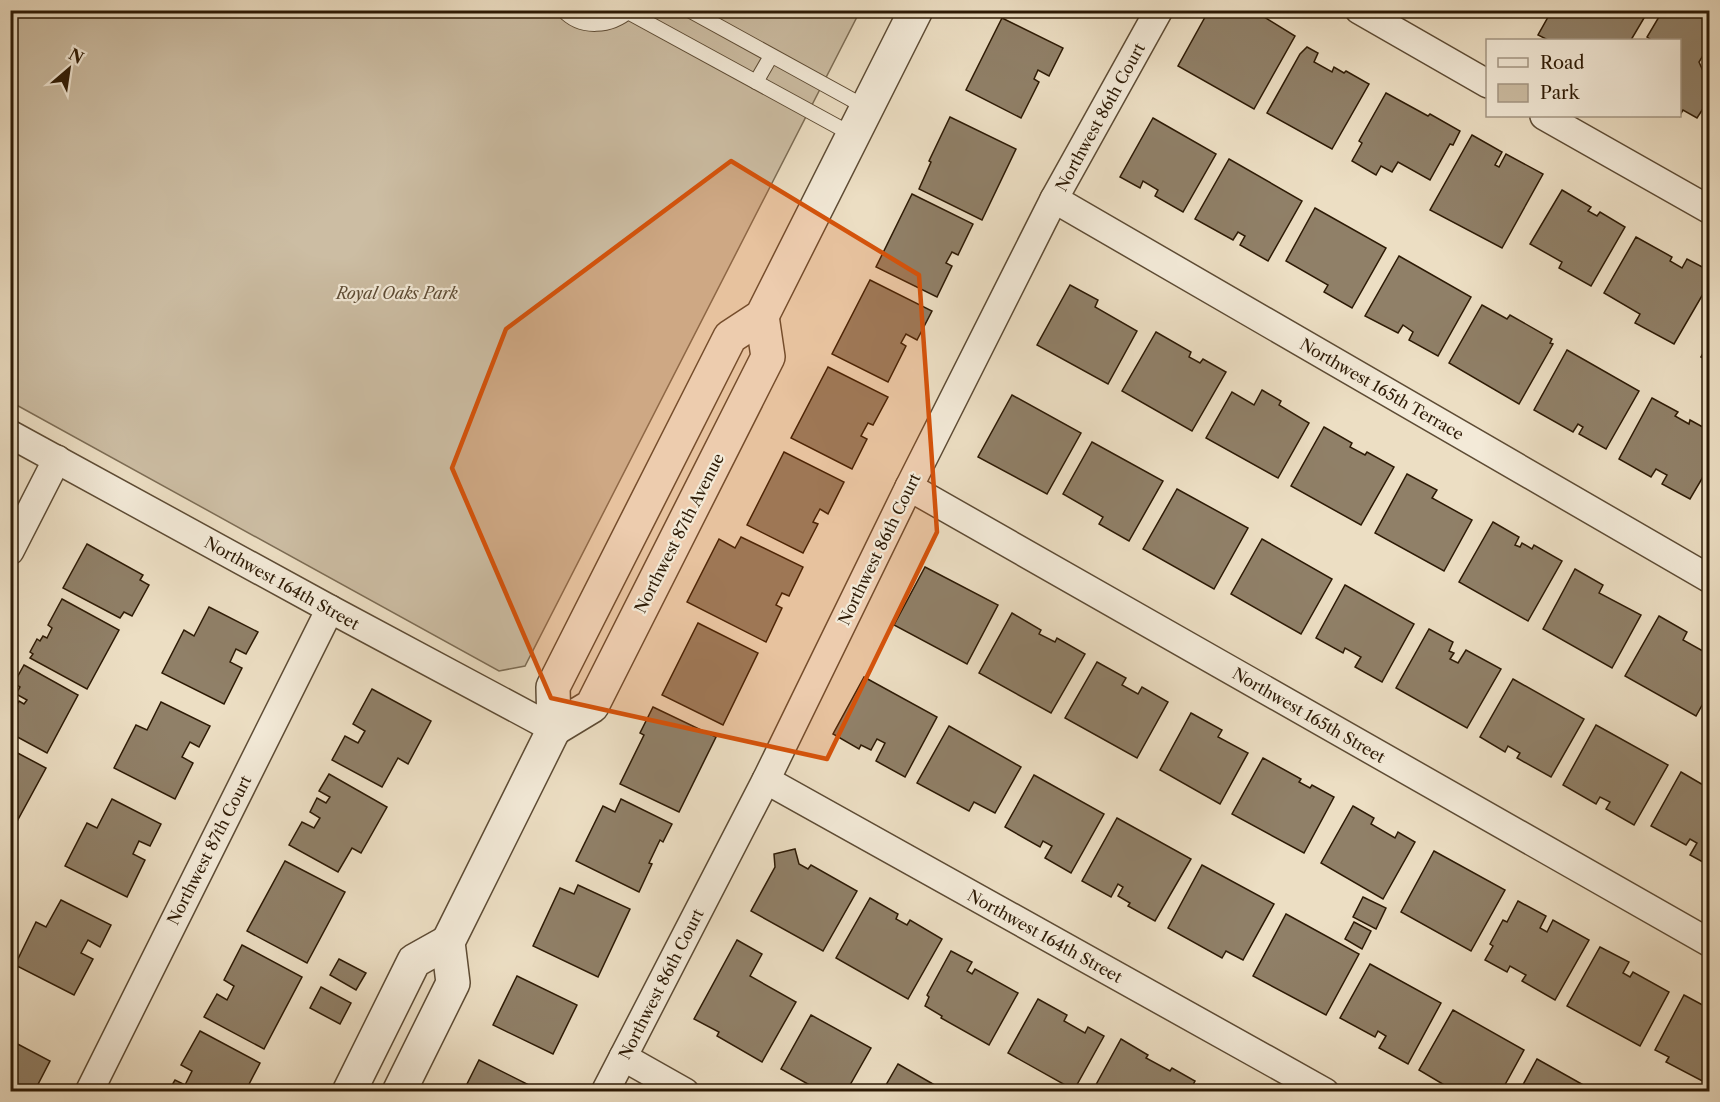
<svg xmlns="http://www.w3.org/2000/svg" width="1720" height="1102" font-family="'Libre Caslon Text',serif">
  <style>
    .green { fill: #ccbda3; stroke: #7c6c54; stroke-width: 1.5 }
    .building { fill: #908068; stroke: #2d1a05; stroke-width: 1.5 }
    .lines { fill: none; stroke-linecap: round; stroke-linejoin: round }
    .service-casing { stroke: #5d4b34; stroke-width: 16 }
    .minor-casing { stroke: #5d4b34; stroke-width: 30 }
    .tertiary-casing { stroke: #5d4b34; stroke-width: 36 }
    .service { stroke: #f3ead8; stroke-width: 14 }
    .minor { stroke: #f3ead8; stroke-width: 27 }
    .tertiary { stroke: #f3ead8; stroke-width: 33 }
    .marked { fill: #d5530b; fill-opacity: 0.2; stroke: #d5530b; stroke-width: 4.5; stroke-linejoin: round }
    .labels { text-anchor: middle; stroke-width: 4.5; stroke-linejoin: round; paint-order: stroke }
    .street-label { font-size: 16px; fill: #2d1a05; stroke: #f3ead8 }
    .park-label { font-size: 16px; font-style: italic; fill: #5d4b34; stroke: #f3ead8 }
  </style>
  <rect width="100%" height="100%" fill="#ecdec3"/>
  <filter id="stains"><feTurbulence type="fractalNoise" baseFrequency=".00333" numOctaves="4"/><feColorMatrix values="0 0 0 0 .2 0 0 0 0 .09 0 0 0 0 .02 0 0 0 .5 -.17"/></filter>
  <radialGradient id="worn" r=".72"><stop offset=".6" stop-color="#630" stop-opacity="0"/><stop offset="1" stop-color="#630" stop-opacity=".3"/></radialGradient>
  <polygon class="green" points="11,11 860,11 525,666 499,671 11,402"/>
  <g class="building">
    <polygon points="1209,10 1213,12 1215,10 1253,10 1295,36 1254,109 1178,66"/>
    <polygon points="1552,10 1642,10 1647,13 1631,40 1548,40 1538,35"/>
    <polygon points="1663,10 1688,10 1710,23 1710,44 1699,62 1704,73 1710,77 1710,98 1697,118 1683,110 1680,115 1680,40 1649,40 1650,39 1647,37"/>
    <polygon points="1002,18 1063,48 1049,76 1038,70 1034,79 1039,82 1021,118 966,90"/>
    <polygon points="1307,47 1318,53 1314,62 1332,72 1334,67 1344,73 1346,71 1369,84 1332,149 1267,113 1300,54"/>
    <polygon points="1386,93 1428,116 1430,114 1460,131 1453,145 1450,144 1430,180 1398,162 1392,172 1381,166 1376,175 1352,161 1362,143 1359,141"/>
    <polygon points="950,117 1016,149 982,220 919,189 931,162 929,161"/>
    <polygon points="1153,118 1216,154 1183,212 1155,196 1158,190 1143,181 1140,188 1120,177"/>
    <polygon points="1472,135 1502,152 1495,165 1499,167 1506,154 1543,174 1502,248 1430,210"/>
    <polygon points="1229,159 1302,201 1268,261 1240,245 1245,236 1238,232 1233,240 1195,219"/>
    <polygon points="1562,190 1591,207 1588,211 1597,216 1600,212 1625,227 1591,286 1559,268 1562,262 1530,244"/>
    <polygon points="912,194 973,224 958,255 952,252 946,263 952,266 937,297 876,267"/>
    <polygon points="1315,208 1386,248 1352,308 1324,292 1328,285 1286,261"/>
    <polygon points="1636,237 1672,257 1670,261 1682,268 1687,259 1710,271 1710,282 1674,344 1635,323 1640,314 1604,293"/>
    <polygon points="1399,256 1471,297 1438,356 1409,340 1413,332 1403,325 1398,333 1365,316"/>
    <polygon points="870,280 932,311 917,340 906,334 901,343 906,346 888,382 832,354"/>
    <polygon points="1070,285 1098,300 1095,307 1137,331 1108,384 1037,345"/>
    <polygon points="1482,305 1507,319 1510,315 1552,339 1550,343 1553,344 1519,404 1449,363"/>
    <polygon points="1710,329 1710,362 1701,357 1708,344 1703,341"/>
    <polygon points="1156,332 1191,352 1189,357 1200,363 1203,359 1226,372 1192,431 1122,391"/>
    <polygon points="1567,350 1639,391 1606,449 1579,434 1583,427 1578,424 1573,432 1534,410"/>
    <polygon points="828,367 888,397 873,425 868,423 861,436 867,439 852,469 791,438"/>
    <polygon points="1262,390 1281,401 1279,405 1309,423 1278,478 1206,438 1232,392 1254,405"/>
    <polygon points="1012,395 1081,433 1047,494 978,457"/>
    <polygon points="1652,398 1678,412 1675,416 1689,424 1690,420 1710,431 1710,465 1690,499 1662,484 1667,475 1656,469 1651,477 1619,459"/>
    <polygon points="1324,427 1352,443 1350,447 1365,455 1367,452 1394,467 1361,525 1291,486"/>
    <polygon points="1092,442 1163,481 1129,541 1099,524 1103,517 1063,494"/>
    <polygon points="784,452 844,482 828,514 820,509 813,522 818,524 803,553 747,525"/>
    <polygon points="1407,474 1437,490 1432,498 1472,520 1444,571 1375,533"/>
    <polygon points="1177,489 1248,528 1214,589 1143,549"/>
    <polygon points="1710,496 1710,510 1703,507"/>
    <polygon points="1493,522 1519,537 1515,545 1520,547 1522,543 1532,549 1534,545 1562,561 1528,621 1459,582"/>
    <polygon points="741,537 803,567 789,596 782,593 776,605 782,608 766,642 687,602 719,539 735,548"/>
    <polygon points="1262,539 1332,579 1301,634 1231,594"/>
    <polygon points="87,544 143,575 140,580 149,585 132,616 124,612 120,618 63,588"/>
    <polygon points="925,567 998,605 967,664 894,625"/>
    <polygon points="1575,569 1603,585 1599,593 1641,615 1612,668 1543,629"/>
    <polygon points="1345,585 1414,624 1382,682 1355,667 1361,657 1345,648 1343,653 1316,638"/>
    <polygon points="62,599 119,630 87,689 30,658 33,654 30,652 37,639 40,641 43,636 47,638 52,628 48,625"/>
    <polygon points="209,607 258,632 246,654 236,649 230,662 242,668 224,704 162,673 184,630 194,636"/>
    <polygon points="1012,613 1041,630 1039,634 1055,642 1057,638 1085,654 1051,713 979,673"/>
    <polygon points="1659,616 1687,632 1683,640 1710,655 1710,691 1696,716 1625,676"/>
    <polygon points="698,623 758,653 723,725 662,695"/>
    <polygon points="1429,629 1453,642 1449,651 1454,653 1450,659 1458,663 1466,650 1501,669 1467,728 1396,688"/>
    <polygon points="1097,662 1126,678 1122,685 1138,694 1142,687 1168,702 1137,758 1065,718"/>
    <polygon points="24,665 78,695 47,753 10,733 10,716 19,701 24,704 27,700 16,694 20,687 14,683"/>
    <polygon points="864,677 937,717 905,777 876,761 885,743 877,739 871,750 861,745 859,749 833,734"/>
    <polygon points="1513,679 1584,719 1551,777 1517,758 1520,753 1508,746 1505,752 1480,737"/>
    <polygon points="372,689 431,721 408,764 398,758 382,787 332,760 345,736 358,743 365,731 353,724"/>
    <polygon points="161,702 210,726 199,747 190,742 182,757 193,763 175,799 114,768 136,725 147,730"/>
    <polygon points="653,707 716,737 679,812 620,784 644,735 640,733"/>
    <polygon points="1191,713 1222,730 1218,737 1248,753 1220,804 1160,770"/>
    <polygon points="1596,725 1668,765 1634,825 1606,809 1610,802 1600,797 1596,804 1563,785"/>
    <polygon points="949,726 1021,767 995,813 974,802 969,811 917,783"/>
    <polygon points="10,749 46,768 15,825 10,823"/>
    <polygon points="1263,758 1301,779 1299,782 1310,788 1312,785 1334,797 1304,853 1232,814"/>
    <polygon points="1681,772 1710,789 1710,866 1690,855 1697,843 1690,839 1686,845 1651,826"/>
    <polygon points="329,774 387,807 361,853 352,848 338,872 289,845 302,822 314,828 320,818 310,812 317,798 326,803 330,797 319,791"/>
    <polygon points="1034,775 1104,814 1071,873 1045,858 1052,846 1043,841 1040,847 1005,827"/>
    <polygon points="112,799 161,824 150,846 139,841 133,854 145,860 127,897 65,866 87,823 97,828"/>
    <polygon points="621,799 672,824 663,842 660,840 649,863 652,864 639,892 576,861 603,806 615,812"/>
    <polygon points="1353,806 1374,818 1371,824 1395,838 1398,832 1415,842 1383,899 1321,863"/>
    <polygon points="1117,818 1191,859 1155,921 1128,906 1130,903 1118,896 1123,887 1118,884 1111,897 1082,881"/>
    <polygon points="795,849 799,864 808,869 811,865 857,891 823,951 751,911 775,867 774,854"/>
    <polygon points="1434,851 1505,890 1471,951 1401,912"/>
    <polygon points="285,861 345,892 307,963 247,931"/>
    <polygon points="1202,865 1274,904 1243,960 1226,951 1222,958 1168,928"/>
    <polygon points="578,885 630,909 598,977 533,946 560,888 574,894"/>
    <polygon points="1363,897 1386,908 1376,929 1353,917"/>
    <polygon points="870,898 898,914 896,919 907,925 910,920 942,939 908,999 836,958"/>
    <polygon points="61,900 111,925 100,947 88,940 81,953 93,959 74,995 15,965 36,922 46,927"/>
    <polygon points="1518,901 1546,916 1540,928 1547,932 1553,920 1589,940 1555,1000 1522,981 1526,975 1510,966 1507,972 1485,960 1493,946 1490,944 1503,920 1507,922"/>
    <polygon points="1286,914 1359,954 1326,1015 1253,976"/>
    <polygon points="1354,922 1371,931 1362,949 1345,939"/>
    <polygon points="737,940 762,954 750,976 796,1002 762,1062 717,1036 719,1032 694,1019"/>
    <polygon points="242,945 302,977 264,1049 204,1017 217,994 227,1000 234,986 224,980"/>
    <polygon points="1600,947 1629,962 1623,973 1630,977 1633,972 1669,992 1640,1046 1567,1006"/>
    <polygon points="951,951 972,962 967,971 972,974 975,969 1018,993 989,1045 941,1018 942,1016 925,1006 929,997 927,995"/>
    <polygon points="339,959 366,973 356,990 330,975"/>
    <polygon points="1370,964 1441,1003 1408,1064 1379,1048 1386,1036 1378,1031 1375,1037 1340,1018"/>
    <polygon points="517,976 577,1005 553,1054 493,1025"/>
    <polygon points="321,987 351,1003 340,1024 310,1008"/>
    <polygon points="1684,995 1710,1009 1710,1085 1666,1062 1669,1057 1655,1050"/>
    <polygon points="1038,999 1067,1015 1064,1021 1085,1033 1088,1027 1104,1036 1074,1090 1008,1053"/>
    <polygon points="1453,1010 1524,1050 1501,1092 1456,1092 1419,1070"/>
    <polygon points="811,1015 871,1048 846,1092 822,1092 781,1069"/>
    <polygon points="200,1031 260,1063 245,1092 168,1092 175,1080 185,1085 192,1071 181,1065"/>
    <polygon points="1121,1039 1148,1055 1146,1058 1170,1071 1172,1068 1195,1081 1189,1092 1092,1092"/>
    <polygon points="10,1040 50,1061 34,1092 10,1092"/>
    <polygon points="1537,1059 1596,1092 1519,1092"/>
    <polygon points="479,1060 537,1089 535,1092 463,1092"/>
    <polygon points="898,1064 947,1092 882,1092"/>
  </g>
  <g class="lines">
    <defs>
      <g id="service">
        <path d="M563,10C581,30 611,27 630,10"/>
        <polyline points="689,10 867,108"/>
        <polyline points="628,12 853,135"/>
        <polyline points="756,82 771,56"/>
      </g>
      <g id="minor">
        <polyline points="1359,10 1488,84"/>
        <polyline points="1544,116 1710,210"/>
        <polyline points="1054,199 1710,579"/>
        <polyline points="10,434 330,609 554,729"/>
        <polyline points="909,487 1710,943"/>
        <polyline points="10,551 57,459"/>
        <polyline points="766,780 1325,1092"/>
        <polyline points="623,1057 685,1092"/>
        <polyline points="89,1092 330,609"/>
        <polyline points="605,1092 766,780 909,487 1054,199 1159,10"/>
      </g>
      <g id="tertiary">
        <polyline points="554,729 592,706 768,357 762,316"/>
        <polyline points="349,1092 414,961 448,942"/>
        <polyline points="399,1092 453,983 448,942 554,729 553,687 730,337 762,316 916,10"/>
      </g>
    </defs>
    <use href="#service" class="service-casing"/>
    <use href="#minor" class="minor-casing"/>
    <use href="#tertiary" class="tertiary-casing"/>
    <use href="#service" class="service"/>
    <use href="#minor" class="minor"/>
    <use href="#tertiary" class="tertiary"/>
  </g>
  <path class="marked" d="M731,161L919,275L937,532L827,759L551,698L452,468L506,329Z"/>
  <g class="labels">
    <g class="street-label">
      <text transform="translate(1100 117) rotate(-61)" y="6">Northwest 86th Court</text>
      <text transform="translate(1382 389) rotate(30)" y="6">Northwest 165th Terrace</text>
      <text transform="translate(679 533) rotate(-63)" y="6">Northwest 87th Avenue</text>
      <text transform="translate(879 549) rotate(-64)" y="6">Northwest 86th Court</text>
      <text transform="translate(282 583) rotate(29)" y="6">Northwest 164th Street</text>
      <text transform="translate(1309 715) rotate(30)" y="6">Northwest 165th Street</text>
      <text transform="translate(209 850) rotate(-63)" y="6">Northwest 87th Court</text>
      <text transform="translate(1045 936) rotate(29)" y="6">Northwest 164th Street</text>
      <text transform="translate(661 984) rotate(-63)" y="6">Northwest 86th Court</text>
    </g>
    <g class="park-label">
      <text x="397" y="299">Royal Oaks Park</text>
    </g>
  </g>
  <rect width="1720" height="1102" fill="none" stroke="#ecdec3" stroke-width="36"/>
  <rect x="12" y="12" width="1696" height="1078" fill="none" stroke="#2d1a05" stroke-width="3"/>
  <rect x="18" y="18" width="1684" height="1066" fill="none" stroke="#2d1a05" stroke-width="1.5"/>
  <rect x="1486" y="39" width="195" height="78" fill="#f3ead8" stroke="#a49784" stroke-width="1.5"/>
  <rect x="1498" y="58" width="30" height="9" fill="#f3ead8" stroke="#a49784" stroke-width="1.5"/>
  <text x="1540" y="69" font-size="18" fill="#2d1a05">Road</text>
  <rect x="1498" y="84" width="30" height="18" fill="#ccbda3" stroke="#a49784" stroke-width="1.5"/>
  <text x="1540" y="99" font-size="18" fill="#2d1a05">Park</text>
  <g transform="translate(69 69) rotate(29)" stroke="#f3ead8" stroke-width="4.5" paint-order="stroke">
  <path d="M0-4.5L10 22L0 15L-10 22Z" fill="#2d1a05"/>
  <text y="-9" font-size="16" font-weight="bold" text-anchor="middle" fill="#2d1a05">N</text>
  </g>
  <rect width="100%" height="100%" filter="url(#stains)"/>
  <rect width="100%" height="100%" fill="url(#worn)"/>
</svg>
